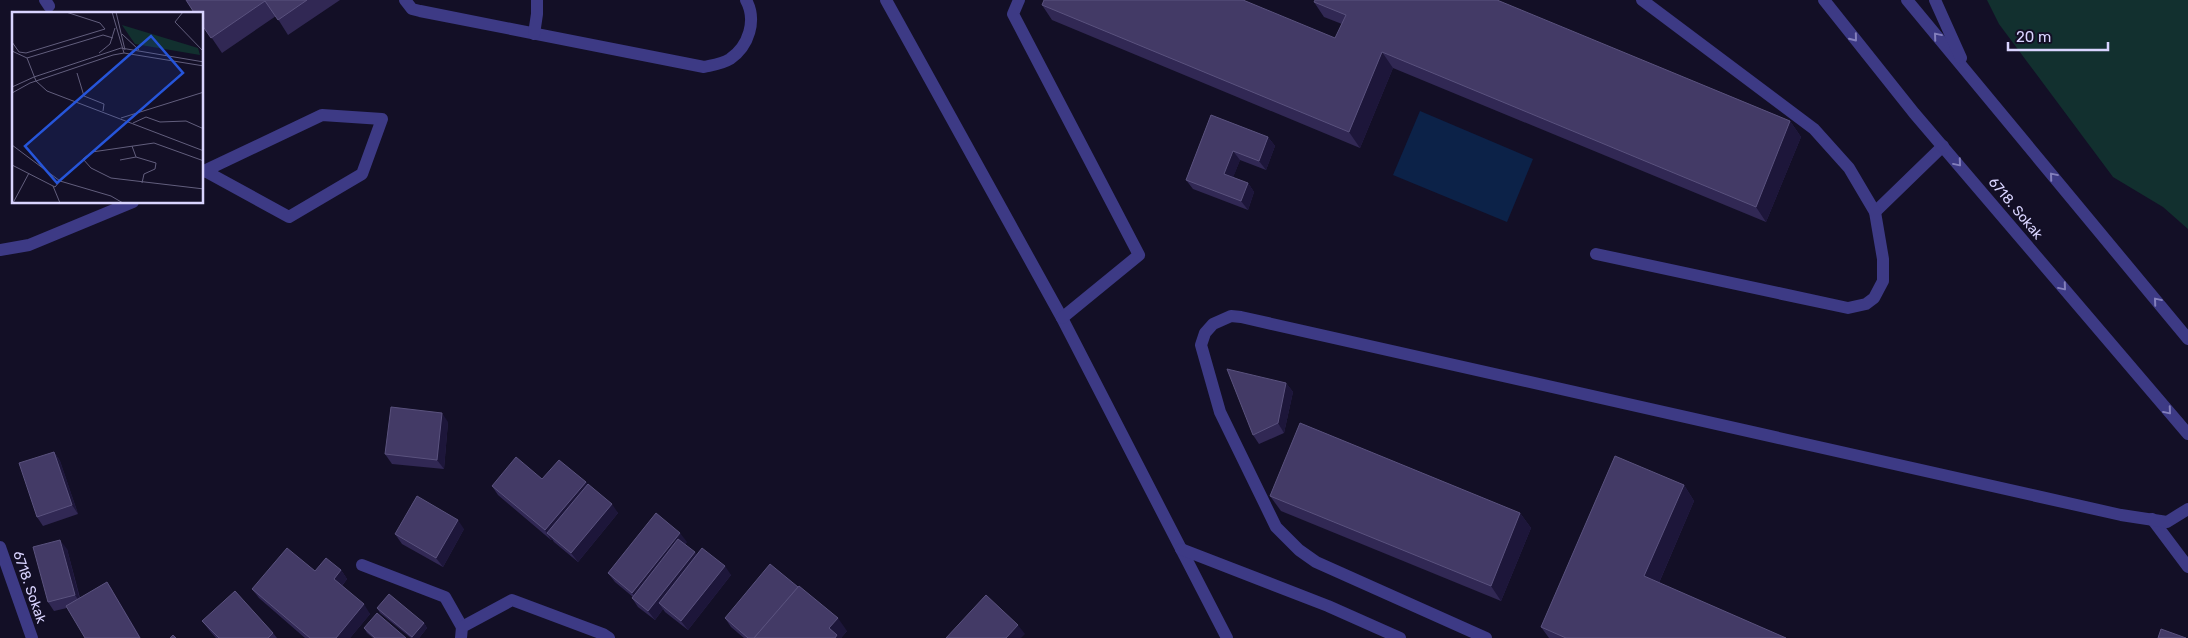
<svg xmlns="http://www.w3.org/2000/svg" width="2188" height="638" font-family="Rubik,sans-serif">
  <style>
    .green { fill: #12302f }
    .water { fill: #0c2248 }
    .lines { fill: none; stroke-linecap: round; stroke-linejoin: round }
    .service { stroke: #3d3a85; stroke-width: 12 }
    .minor { stroke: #3d3a85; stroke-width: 12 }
    .tertiary { stroke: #3d3a85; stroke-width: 12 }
    .wall { fill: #312854 }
    .shaded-wall { fill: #1d163a }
    .building { fill: #433a66; stroke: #5a527e }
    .oneway { stroke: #837fbc }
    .labels { text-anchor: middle; stroke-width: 4; stroke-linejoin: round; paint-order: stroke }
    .street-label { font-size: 14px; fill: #d9d4ff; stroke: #130f26 }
    .inset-road { fill: none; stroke: #625e7d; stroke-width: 1 }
    .view { fill: #2655da; fill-opacity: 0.15; stroke: #2655da; stroke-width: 2.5 }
    .inset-edge { fill: none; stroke: #d9d4ff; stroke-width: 2.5 }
  </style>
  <rect width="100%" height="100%" fill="#130f26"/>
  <polygon class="green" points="1987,0 2188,0 2188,229 2163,207 2113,177 1999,24"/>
  <polygon class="water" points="1420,111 1533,159 1507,222 1393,175"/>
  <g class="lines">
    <g class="service">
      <polyline points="45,0 49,6"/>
      <path d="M405,0L412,9L420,11L704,67C713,65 722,64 730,59C749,46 757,20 746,0"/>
      <polyline points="534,34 537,14 537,0"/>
      <polyline points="202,172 322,115 382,119 362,174 289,217 205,171"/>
      <polyline points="1875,212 1943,146"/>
      <polyline points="0,250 29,245 133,202"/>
      <polyline points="1596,254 1848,308 1866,304 1874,298 1883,281 1883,259 1875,212 1849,168 1814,129 1642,0"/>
      <polyline points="2152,519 2188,567"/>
      <polyline points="1486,638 1316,562 1299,550 1276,527 1220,412 1201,345 1205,333 1213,324 1231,316 1241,317 2121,515 2167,522 2188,509"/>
    </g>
    <g class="minor">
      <polyline points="886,0 1062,318 1227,638"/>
      <polyline points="1019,0 1013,14 1139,255 1062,318"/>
      <polyline points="1181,549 1328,606 1400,638"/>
      <polyline points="362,565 445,597 462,627"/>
      <polyline points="461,638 462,627 512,600 603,634 609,638"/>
    </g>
    <g class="tertiary">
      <polyline points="1824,0 1914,113 2188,434"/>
      <polyline points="1907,0 2188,339"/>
      <polyline points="1935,0 1961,58"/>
      <polyline points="0,547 32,638"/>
    </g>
  </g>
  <g class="wall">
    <polygon points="186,0 340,0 288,35 276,16 222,53"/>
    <polygon points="1314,2 1790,121 1801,137 1766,222 1393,68 1360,148 1052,20 1042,5 1335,38 1342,24 1324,17"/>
    <polygon points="1211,115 1268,137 1275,146 1266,170 1240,160 1233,177 1248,183 1254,192 1248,210 1193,189 1186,180"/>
    <polygon points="1286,383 1293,392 1284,433 1259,444 1253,435"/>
    <polygon points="448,422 444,469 392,464 385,454"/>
    <polygon points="54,452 60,461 78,514 43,526 37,517"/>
    <polygon points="542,479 586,482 588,485 618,513 578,562 554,542 552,539 551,540 498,495 492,486"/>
    <polygon points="1684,485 1694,501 1659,583 1786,638 1549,638 1541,627"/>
    <polygon points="1270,496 1520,513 1531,528 1501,601 1281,511"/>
    <polygon points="464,529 443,567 402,544 395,534"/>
    <polygon points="687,542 685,544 697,555 731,575 688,630 665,612 663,609 655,620 638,607 632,598 633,597 615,582 608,573"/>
    <polygon points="67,549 80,598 107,582 113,591 67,608 54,611 48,602"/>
    <polygon points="341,570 347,579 342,586 370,614 350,638 305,638 259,598 252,589 315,571"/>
    <polygon points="377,608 424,623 427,628 419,638 411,638 380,613"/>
    <polygon points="725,618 847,631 841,638 744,638 731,627"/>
    <polygon points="202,621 273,633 277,638 216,638 209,630"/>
    <polygon points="364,628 406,638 373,638 367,633"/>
  </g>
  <g class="shaded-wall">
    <polygon points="1382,52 1393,68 1360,148 1349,132"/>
    <polygon points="1790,121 1801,137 1766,222 1756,207"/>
    <polygon points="1268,137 1275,146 1266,170 1259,161"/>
    <polygon points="1233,151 1240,160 1231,183 1224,174"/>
    <polygon points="1248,183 1254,192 1248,210 1241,201"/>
    <polygon points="1286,383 1293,392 1284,433 1278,423"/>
    <polygon points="442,413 448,422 444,469 437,460"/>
    <polygon points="54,452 60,461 78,514 72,505"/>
    <polygon points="586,482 592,491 547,533 552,539 551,540 545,530"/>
    <polygon points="1684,485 1694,501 1655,592 1644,576"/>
    <polygon points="612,504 618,513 578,562 571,553"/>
    <polygon points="1520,513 1531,528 1501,601 1491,586"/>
    <polygon points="458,520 464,529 443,567 436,558"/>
    <polygon points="680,533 687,542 639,602 632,593"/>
    <polygon points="60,540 67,549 81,604 75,595"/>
    <polygon points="695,552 701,561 659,603 663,609 655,620 648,611"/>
    <polygon points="725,566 731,575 688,630 681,621"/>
    <polygon points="341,570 347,579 340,588 334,579"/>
    <polygon points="107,582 113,591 141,638 140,638"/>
    <polygon points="364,604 370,614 350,638 336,638"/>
    <polygon points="838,618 847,631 841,638 835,638 829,628"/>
    <polygon points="424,623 427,628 419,638 413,638 412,637"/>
    <polygon points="1018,625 1025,634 1021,638 1006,638"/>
  </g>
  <g class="building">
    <polygon points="186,0 307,0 278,20 265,1 211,38 202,25 202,14 195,14"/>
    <polygon points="1044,0 1243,0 1335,38 1346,15 1314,2 1315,0 1497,0 1790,121 1756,207 1382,52 1349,132 1042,5"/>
    <polygon points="1211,115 1268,137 1259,161 1233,151 1224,174 1248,183 1241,201 1186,180"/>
    <polygon points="1227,369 1286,383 1278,423 1253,435"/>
    <polygon points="391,407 442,413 437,460 385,454"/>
    <polygon points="1300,423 1520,513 1491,586 1270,496"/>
    <polygon points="54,452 72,505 37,517 19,463"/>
    <polygon points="1615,456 1684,485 1644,576 1786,638 1566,638 1541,627"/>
    <polygon points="516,457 542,479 559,460 586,482 545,530 492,486"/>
    <polygon points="588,484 612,504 571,553 547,533"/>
    <polygon points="417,496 458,520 436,558 395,534"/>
    <polygon points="656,513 680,533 632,593 608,573"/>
    <polygon points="678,539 695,552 648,611 632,598"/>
    <polygon points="60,540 75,595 48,602 33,547"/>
    <polygon points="287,548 315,571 326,558 341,570 334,579 364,604 336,638 310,638 252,589"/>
    <polygon points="702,548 725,566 681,621 659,603"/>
    <polygon points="770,564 798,587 754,638 748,638 725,618"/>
    <polygon points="107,582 140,638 85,638 66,606"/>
    <polygon points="799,586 838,618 829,628 837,635 835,638 754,638"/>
    <polygon points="235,591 273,633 268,638 219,638 202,621"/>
    <polygon points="389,594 424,623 412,637 377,608"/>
    <polygon points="986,595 1018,625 1006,638 946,638"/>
    <polygon points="377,613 406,638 375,638 364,628"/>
    <polygon points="2161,629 2186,638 2158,638"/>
    <polygon points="173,635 176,638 170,638"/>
  </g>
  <defs><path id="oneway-chevron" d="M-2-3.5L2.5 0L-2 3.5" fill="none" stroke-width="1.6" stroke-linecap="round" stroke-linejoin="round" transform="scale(1.25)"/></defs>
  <g class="oneway">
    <use href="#oneway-chevron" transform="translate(1937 36) rotate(-130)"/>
    <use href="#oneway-chevron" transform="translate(1854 38) rotate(51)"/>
    <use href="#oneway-chevron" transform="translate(1958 163) rotate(50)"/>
    <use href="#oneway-chevron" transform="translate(2053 176) rotate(-130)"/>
    <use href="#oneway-chevron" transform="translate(2063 287) rotate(50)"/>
    <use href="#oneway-chevron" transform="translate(2157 301) rotate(-130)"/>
    <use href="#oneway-chevron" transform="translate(2168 411) rotate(50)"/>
  </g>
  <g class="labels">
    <g class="street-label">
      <text transform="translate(2016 208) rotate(50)" y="5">6718. Sokak</text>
      <text transform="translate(30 587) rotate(71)" y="5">6718. Sokak</text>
    </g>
  </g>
  <g transform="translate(12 12)">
    <rect width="191" height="191" fill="#130f26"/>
    <path d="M110,13L186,36L188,43L123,32Z" fill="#12302f"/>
    <path class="inset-road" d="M100,0L112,41M104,0L113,38M171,0L163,10L192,40M110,22L127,38M0,30L7,40L14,41L93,17L88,11L54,0M0,39L15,46L91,23L101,26M87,41L98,32L103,16M15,46L24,69L35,79L192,139M65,61L72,84L92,92L91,99M0,75L22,65L109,36L192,50M0,81L18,71L101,43L112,41L192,54M109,106L192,80M121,111L134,105L148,110L174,109L192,117M0,133L48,169L99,184L111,191M124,145L144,151L143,157L132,162L130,171M108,148L124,145L120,134M192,149L142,131L80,140L71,147L79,156L99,166L192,177M0,153L43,175L48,169M41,174L48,191M1,191L17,161"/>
    <path class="view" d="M139,24L171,61L45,171L13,134Z"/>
    <rect width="191" height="191" class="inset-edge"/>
  </g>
  <path d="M2008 42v8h100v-8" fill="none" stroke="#d9d4ff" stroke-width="2.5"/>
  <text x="2016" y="42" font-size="15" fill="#d9d4ff" stroke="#130f26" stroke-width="4" paint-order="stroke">20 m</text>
</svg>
